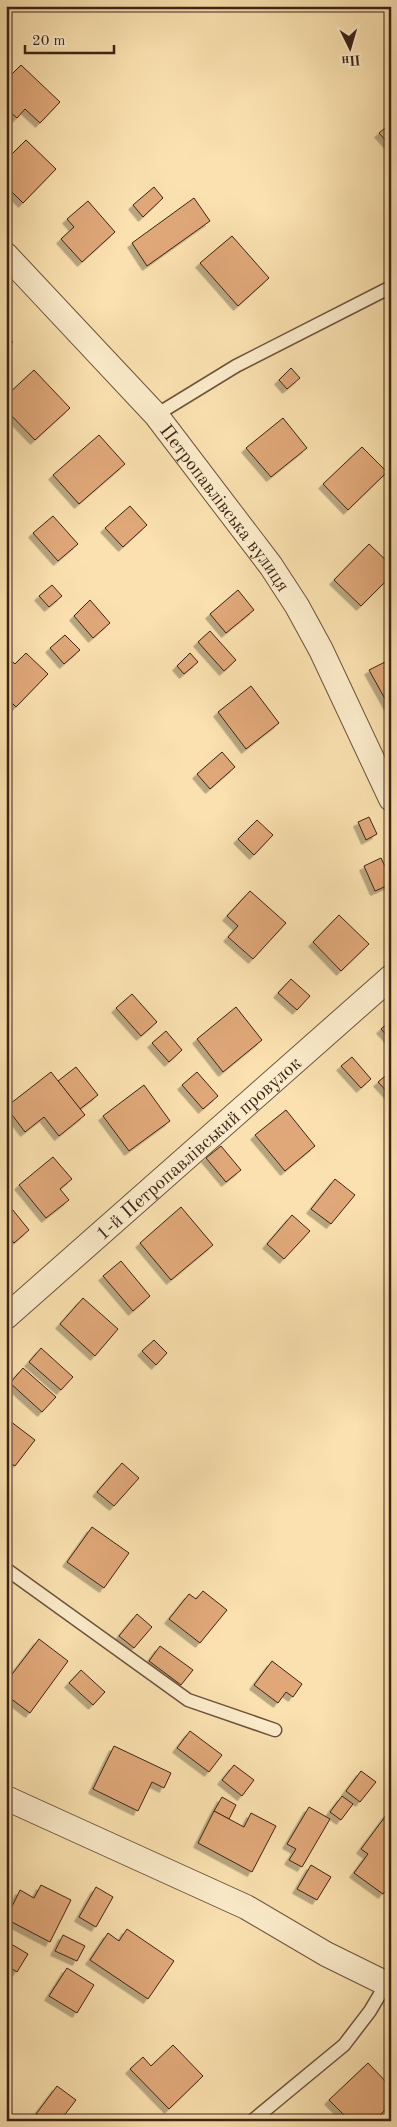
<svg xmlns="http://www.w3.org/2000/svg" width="397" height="2127" font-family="'Old Standard TT',serif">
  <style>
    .building { fill: #e0a879; stroke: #3d2316; filter: url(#shadow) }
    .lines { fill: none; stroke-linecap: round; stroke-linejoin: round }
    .service-casing { stroke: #6c523c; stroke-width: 15 }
    .minor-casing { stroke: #6c523c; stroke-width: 26 }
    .service { stroke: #fceccb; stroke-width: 12 }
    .minor { stroke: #fceccb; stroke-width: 24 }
    .labels { text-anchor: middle; stroke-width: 4.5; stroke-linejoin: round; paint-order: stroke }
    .street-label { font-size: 19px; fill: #3d2316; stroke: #fceccb }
  </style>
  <defs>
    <filter id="shadow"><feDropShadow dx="-4.5" dy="4.5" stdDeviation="0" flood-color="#0004"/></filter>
  </defs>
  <rect width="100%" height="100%" fill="#fae1af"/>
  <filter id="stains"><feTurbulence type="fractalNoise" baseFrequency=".004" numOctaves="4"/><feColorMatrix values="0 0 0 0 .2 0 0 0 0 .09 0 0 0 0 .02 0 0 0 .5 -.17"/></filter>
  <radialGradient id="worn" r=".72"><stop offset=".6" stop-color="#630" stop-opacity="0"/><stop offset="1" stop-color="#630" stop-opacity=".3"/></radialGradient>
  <g class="building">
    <polygon points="21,65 60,102 40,123 25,109 17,118 8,110 6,111 6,80"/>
    <polygon points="391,123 391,143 389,144 379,133"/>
    <polygon points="26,140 56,169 23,203 6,186 6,160"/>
    <polygon points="154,187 163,198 143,217 133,205"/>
    <polygon points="194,198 210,221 147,266 132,243"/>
    <polygon points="88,201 115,232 82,262 61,239 74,227 67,219"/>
    <polygon points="232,236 269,278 238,306 200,263"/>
    <polygon points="6,336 13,342 6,349"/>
    <polygon points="291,368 300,378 287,389 279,380"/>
    <polygon points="34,370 70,408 35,440 6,410 6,396"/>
    <polygon points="283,418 307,448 271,477 246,448"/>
    <polygon points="99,435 125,464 79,504 53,475"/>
    <polygon points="362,447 387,472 348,510 323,484"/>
    <polygon points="130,506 147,525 123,547 105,528"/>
    <polygon points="53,516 78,544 58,561 33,533"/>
    <polygon points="369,544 391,565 391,576 361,606 334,580"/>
    <polygon points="52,585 62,596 49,607 39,596"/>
    <polygon points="238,590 254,610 226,633 210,614"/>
    <polygon points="90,600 110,623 93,638 74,616"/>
    <polygon points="210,631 236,660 224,671 198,642"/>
    <polygon points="65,635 80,650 64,664 50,648"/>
    <polygon points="26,653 48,674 16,707 6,697 6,658 7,657 15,664"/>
    <polygon points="190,653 198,662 184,674 177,666"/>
    <polygon points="391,659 391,705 389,706 369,670"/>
    <polygon points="251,686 279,723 246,749 218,712"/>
    <polygon points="222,752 235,767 210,789 197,774"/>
    <polygon points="369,817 377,834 366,840 358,822"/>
    <polygon points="257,820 273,835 254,855 238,839"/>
    <polygon points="381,858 391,879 391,884 375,891 364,866"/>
    <polygon points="250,891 286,923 253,959 228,937 238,926 227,916"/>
    <polygon points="339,915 369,944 341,971 313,942"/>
    <polygon points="291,979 310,996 297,1010 278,993"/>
    <polygon points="132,994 157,1022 141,1036 116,1008"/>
    <polygon points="236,1007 262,1040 223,1072 197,1039"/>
    <polygon points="391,1020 391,1040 381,1029"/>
    <polygon points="166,1031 182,1050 169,1062 152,1043"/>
    <polygon points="352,1057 371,1079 361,1088 341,1066"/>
    <polygon points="76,1067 98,1095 80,1109 58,1081"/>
    <polygon points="51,1072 85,1115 59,1136 44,1117 25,1132 6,1107"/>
    <polygon points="197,1072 218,1096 203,1109 182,1085"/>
    <polygon points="390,1072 391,1074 391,1096 378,1082"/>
    <polygon points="144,1085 170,1121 129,1151 103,1116"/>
    <polygon points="286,1110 315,1146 285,1171 255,1135"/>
    <polygon points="221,1146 241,1170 226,1182 206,1158"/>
    <polygon points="53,1157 72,1179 60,1189 69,1200 46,1218 19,1185"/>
    <polygon points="335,1179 355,1195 331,1224 311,1209"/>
    <polygon points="181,1207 213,1245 171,1280 140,1243"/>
    <polygon points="12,1209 29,1230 14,1243 6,1233 6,1214"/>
    <polygon points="292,1215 310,1231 284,1259 267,1244"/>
    <polygon points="121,1261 150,1296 133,1311 103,1276"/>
    <polygon points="83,1298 118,1329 95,1356 60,1324"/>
    <polygon points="154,1340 167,1353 156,1365 142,1351"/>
    <polygon points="41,1348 73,1377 61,1390 29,1362"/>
    <polygon points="23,1368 56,1397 42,1412 10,1383"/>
    <polygon points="6,1418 35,1440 15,1466 6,1460"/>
    <polygon points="122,1463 139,1478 114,1506 97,1492"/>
    <polygon points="92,1527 129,1553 104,1588 67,1562"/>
    <polygon points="203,1591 227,1610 200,1643 169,1619 189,1594 196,1599"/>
    <polygon points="137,1614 152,1627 134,1648 119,1636"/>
    <polygon points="39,1639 68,1661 30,1713 6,1695 6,1682"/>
    <polygon points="160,1646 193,1670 181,1685 149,1661"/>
    <polygon points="272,1661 302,1684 293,1697 286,1692 278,1703 254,1685"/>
    <polygon points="81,1670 105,1692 93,1705 69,1683"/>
    <polygon points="190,1731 222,1755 209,1772 177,1748"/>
    <polygon points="114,1746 171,1773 164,1788 152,1782 138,1811 93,1789"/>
    <polygon points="234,1765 254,1780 242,1796 222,1780"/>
    <polygon points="361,1771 376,1782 360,1802 346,1791"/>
    <polygon points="342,1796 353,1804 341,1820 330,1812"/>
    <polygon points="222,1797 236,1805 229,1819 214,1811"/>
    <polygon points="309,1807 330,1819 302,1867 289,1860 296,1849 287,1844"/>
    <polygon points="390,1810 391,1883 383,1894 354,1873 368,1854 361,1849"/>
    <polygon points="214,1811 244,1827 251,1813 276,1826 252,1872 198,1843"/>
    <polygon points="311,1865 331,1877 317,1900 297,1889"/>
    <polygon points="41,1885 71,1900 50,1942 6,1919 20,1890 34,1898"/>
    <polygon points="96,1887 113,1897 96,1927 79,1917"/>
    <polygon points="127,1929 174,1961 148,1999 90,1960 108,1933 119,1941"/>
    <polygon points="63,1935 85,1946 77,1961 55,1951"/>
    <polygon points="6,1941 28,1954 17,1972 6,1965"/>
    <polygon points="67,1968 94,1985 77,2013 49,1996"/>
    <polygon points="173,2045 203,2076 169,2109 130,2069 143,2057 151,2066"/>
    <polygon points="368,2063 391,2087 391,2104 374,2121 350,2121 329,2100"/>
    <polygon points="57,2086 76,2100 60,2121 45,2121 36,2114"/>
  </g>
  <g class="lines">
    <defs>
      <g id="service">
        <polyline points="156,415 236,366 391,287"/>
        <polyline points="6,1569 188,1700 275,1730"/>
        <polyline points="252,2121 344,2045 370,2011 386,1984"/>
      </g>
      <g id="minor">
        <path id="s1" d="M6,255L156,415L271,566L297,606L321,650L391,799"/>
        <path id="s2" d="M6,1317L391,977"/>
        <polyline points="6,1798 246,1907 326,1954 391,1986"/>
      </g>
    </defs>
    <use href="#service" class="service-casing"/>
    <use href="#minor" class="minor-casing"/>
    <use href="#service" class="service"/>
    <use href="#minor" class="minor"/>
  </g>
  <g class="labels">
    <g class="street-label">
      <text dy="7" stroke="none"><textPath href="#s1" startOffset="335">Петропавлівська вулиця</textPath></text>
      <text dy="7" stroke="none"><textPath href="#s2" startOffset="256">1-й Петропавлівський провулок</textPath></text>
    </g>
  </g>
  <rect width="397" height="2127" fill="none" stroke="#fae1af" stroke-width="25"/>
  <rect x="8" y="8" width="382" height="2112" fill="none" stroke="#3d2316" stroke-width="2.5"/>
  <rect x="12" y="12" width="372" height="2102" fill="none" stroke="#3d2316"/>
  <g transform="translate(350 48) rotate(175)" stroke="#fceccb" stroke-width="4" paint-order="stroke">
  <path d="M0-4L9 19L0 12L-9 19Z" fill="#3d2316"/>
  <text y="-8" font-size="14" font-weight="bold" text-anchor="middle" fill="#3d2316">Пн</text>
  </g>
  <path d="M25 45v8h89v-8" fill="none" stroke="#3d2316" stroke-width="2.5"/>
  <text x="32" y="45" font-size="15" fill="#3d2316" stroke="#fceccb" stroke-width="4" paint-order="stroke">20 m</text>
  <rect width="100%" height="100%" filter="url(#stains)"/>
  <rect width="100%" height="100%" fill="url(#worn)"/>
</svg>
